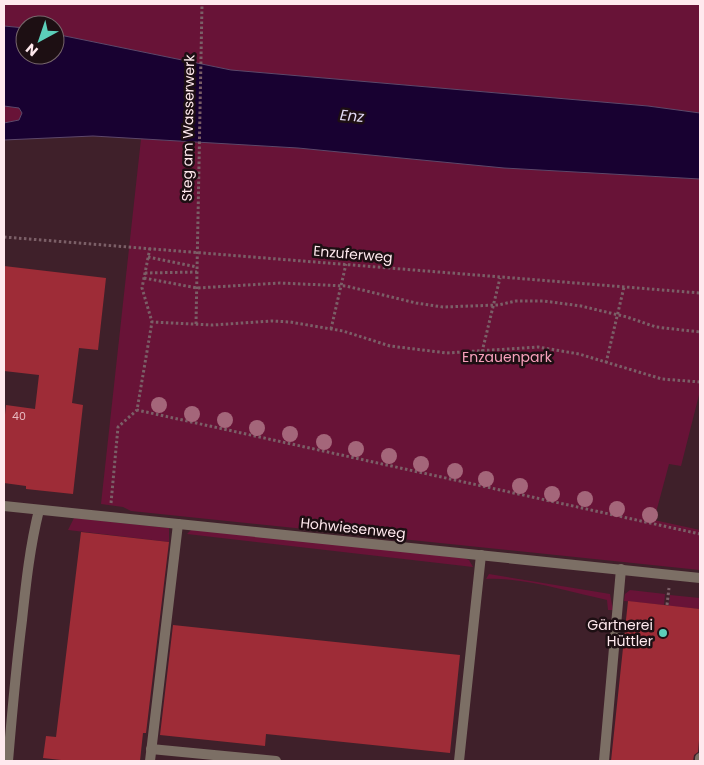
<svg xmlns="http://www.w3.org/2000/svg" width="704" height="765" font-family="Poppins,sans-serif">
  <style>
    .green { fill: #681337 }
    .water { fill: #180131; stroke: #5d476a }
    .building { fill: #9e2c37 }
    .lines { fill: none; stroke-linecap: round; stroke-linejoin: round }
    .path { stroke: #7b5f67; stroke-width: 3; stroke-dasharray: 2.5 2.5; stroke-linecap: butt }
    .lane { stroke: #7c6f65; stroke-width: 10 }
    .street { stroke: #7c6f65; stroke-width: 10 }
    .tree { fill: #a4667a }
    .poi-dot { fill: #5cceba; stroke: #1d0f13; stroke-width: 2 }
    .labels { text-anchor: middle; stroke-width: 5; stroke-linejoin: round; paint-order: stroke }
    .number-label { font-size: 11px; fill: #e7bac0 }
    .street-label { font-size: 14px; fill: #ffe9ee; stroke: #1d0f13 }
    .park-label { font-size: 14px; fill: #f7a0bb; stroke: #1d0f13 }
    .poi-label { font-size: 14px; fill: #ffe9ee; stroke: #1d0f13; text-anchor: end }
    .water-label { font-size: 15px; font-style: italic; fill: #e3dbf5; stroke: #1d0f13 }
  </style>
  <rect width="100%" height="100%" fill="#3f202a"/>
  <g class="green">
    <polygon points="4,4 700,4 700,113 648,106 231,70 55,34 55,25 25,25 25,28 4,26"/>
    <polygon points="4,106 19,108 22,113 19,120 4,123"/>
    <polygon points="141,139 298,148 505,168 700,179 700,391 681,466 669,464 654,520 700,530 700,570 131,511 123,507 101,504"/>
    <polygon points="74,518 169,528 169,542 68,530"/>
    <polygon points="192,529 464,558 469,560 473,567 187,534"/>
    <path d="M489,574L610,594L613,610H608L607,600C570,592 524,577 486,579Z"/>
    <polygon points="630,590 665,594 664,605 624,601 625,594"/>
    <polygon points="670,595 700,598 700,609 669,606"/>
  </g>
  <polygon class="water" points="4,26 25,28 25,55 55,55 55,34 231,70 648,106 700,113 700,179 504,168 298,148 93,136 4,140 4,123 19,120 22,113 19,108 4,106"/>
  <g class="building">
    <polygon points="4,266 106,278 98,350 79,348 72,403 83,405 73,494 26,489 26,486 4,483 4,424 6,405 35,409 39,375 4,371"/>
    <polygon points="81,532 169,542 146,733 143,733 140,761 70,761 43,758 46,736 56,737"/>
    <polygon points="628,601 700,609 700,729 698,752 694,755 693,761 611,761"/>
    <polygon points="173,625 460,655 450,753 266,734 265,746 160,735"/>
  </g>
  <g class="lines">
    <g class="path">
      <polyline points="4,237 700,293"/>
      <polyline points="150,248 142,288 152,322"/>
      <polyline points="148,257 197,267"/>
      <polyline points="145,273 197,272"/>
      <polyline points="144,278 197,288 280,283 346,286 416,303 443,307 498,305 516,301 544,301 581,306 627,317 656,327 700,332"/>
      <polyline points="196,324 202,4"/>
      <polyline points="331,329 346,264"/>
      <polyline points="482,352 500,278"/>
      <polyline points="606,363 624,287"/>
      <polyline points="700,382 662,379 579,354 538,347 447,353 390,346 343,331 290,322 272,321 213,325 152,322 137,410 700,534"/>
      <polyline points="111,503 118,427 137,410"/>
      <polyline points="667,605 669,588"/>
    </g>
    <g class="lane">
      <polyline points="151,749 276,761"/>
      <path d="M8,761C12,714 16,667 22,620C26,583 30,546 39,510"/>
      <polyline points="150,761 178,524"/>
      <polyline points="459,761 481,555"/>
      <polyline points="604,761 621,569"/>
      <polyline points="700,761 700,758"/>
    </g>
    <polyline class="street" points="4,506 700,578"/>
  </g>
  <g class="tree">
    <circle cx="159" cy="405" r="8"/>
    <circle cx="192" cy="414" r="8"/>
    <circle cx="225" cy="420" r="8"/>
    <circle cx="257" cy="428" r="8"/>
    <circle cx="290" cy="434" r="8"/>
    <circle cx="324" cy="442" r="8"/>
    <circle cx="356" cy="449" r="8"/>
    <circle cx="389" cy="456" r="8"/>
    <circle cx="421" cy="464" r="8"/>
    <circle cx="455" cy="471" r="8"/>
    <circle cx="486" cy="479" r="8"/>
    <circle cx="520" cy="486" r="8"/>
    <circle cx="552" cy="494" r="8"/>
    <circle cx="585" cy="499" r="8"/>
    <circle cx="617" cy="509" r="8"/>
    <circle cx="650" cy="515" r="8"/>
  </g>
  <circle class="poi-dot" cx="663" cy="633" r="5"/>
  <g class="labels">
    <g class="number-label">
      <text x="19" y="420">40</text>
    </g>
    <g class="street-label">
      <text transform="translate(188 128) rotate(-89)" y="5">Steg am Wasserwerk</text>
      <text transform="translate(353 254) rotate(5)" y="5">Enzuferweg</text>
      <text transform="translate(353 528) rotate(6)" y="5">Hohwiesenweg</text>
    </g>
    <g class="park-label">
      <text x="507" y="362">Enzauenpark</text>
    </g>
    <g class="poi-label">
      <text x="653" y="630">Gärtnerei<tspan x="653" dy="16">Hüttler</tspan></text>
    </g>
    <g class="water-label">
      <text transform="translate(352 116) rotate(5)" y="5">Enz</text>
    </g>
  </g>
  <rect width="704" height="765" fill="none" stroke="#ffe9ee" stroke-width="10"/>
  <g transform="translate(40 40) rotate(220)"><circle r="24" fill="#1d0f13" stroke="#77666b"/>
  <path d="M0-4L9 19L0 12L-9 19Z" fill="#5cceba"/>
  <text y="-8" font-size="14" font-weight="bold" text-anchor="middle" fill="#ffe9ee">N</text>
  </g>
</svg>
